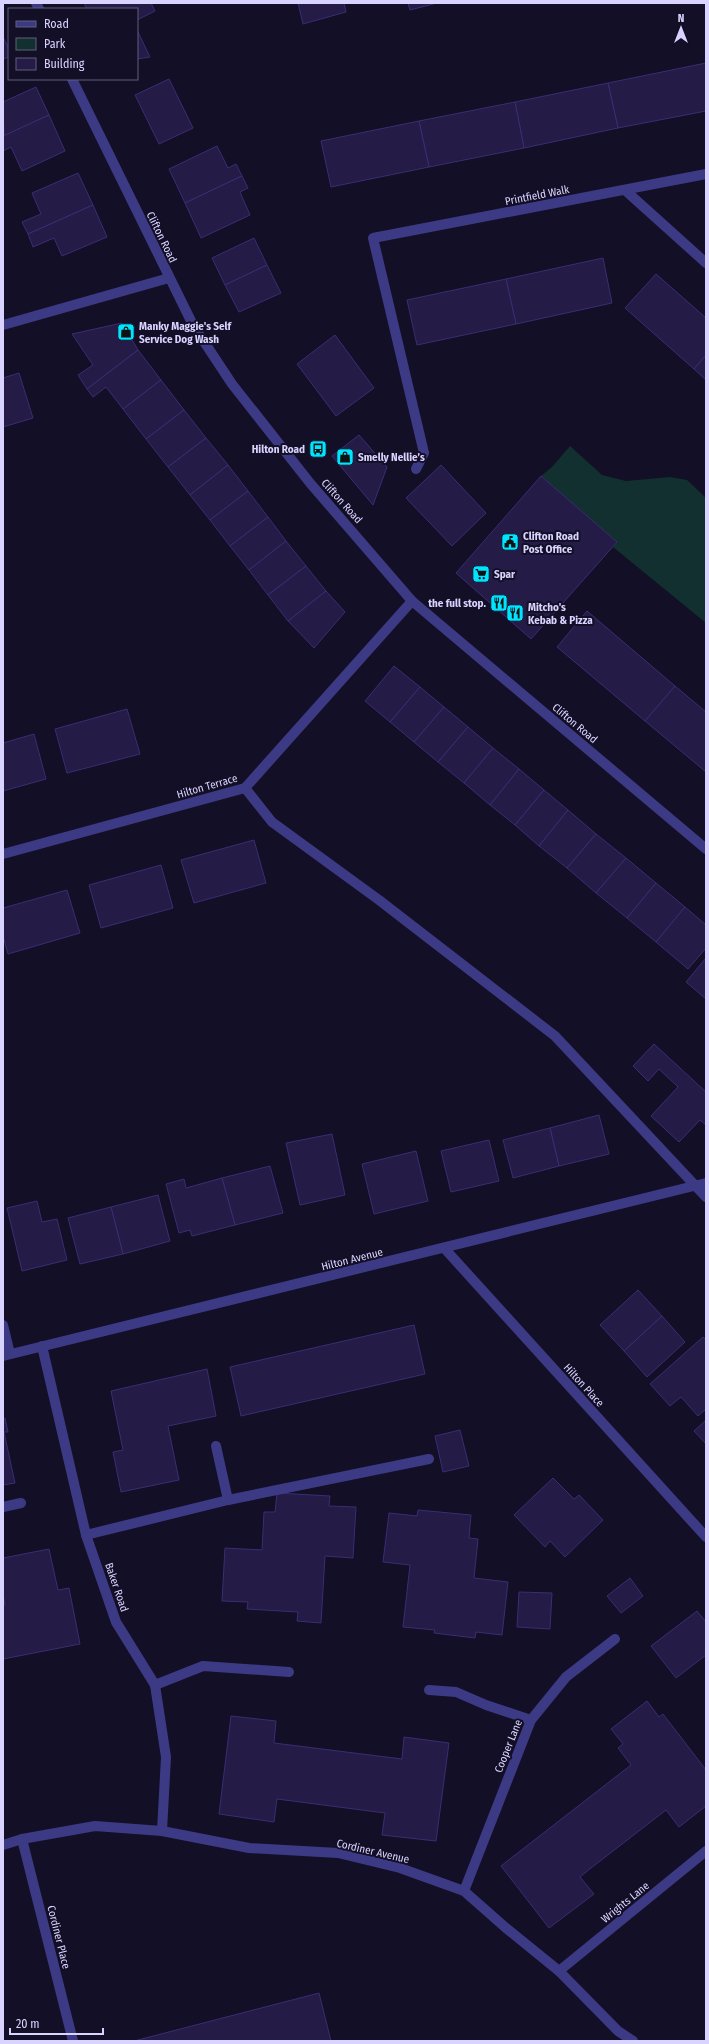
<svg xmlns="http://www.w3.org/2000/svg" width="709" height="2044" font-family="'Fira Sans Condensed',sans-serif">
  <style>
    .green { fill: #12302f }
    .building { fill: #241b47; stroke: #3b2d73 }
    .lines { fill: none; stroke-linecap: round; stroke-linejoin: round }
    .service { stroke: #3d3a85; stroke-width: 10 }
    .minor { stroke: #3d3a85; stroke-width: 10 }
    .tertiary { stroke: #3d3a85; stroke-width: 10 }
    .labels { text-anchor: middle; stroke-width: 4; stroke-linejoin: round; paint-order: stroke }
    .street-label { font-size: 11px; fill: #d9d4ff; stroke: #130f26 }
    .poi-label { font-size: 11px; font-weight: bold; fill: #d9d4ff; stroke: #130f26; text-anchor: start }
  </style>
  <rect width="100%" height="100%" fill="#130f26"/>
  <polygon class="green" points="570,446 602,475 626,481 670,477 687,480 706,498 706,623 613,547 617,542 541,476 552,467"/>
  <g class="building">
    <polygon points="84,3 151,3 155,11 137,20 137,9 87,9"/>
    <polygon points="298,3 344,3 346,12 303,24"/>
    <polygon points="408,3 437,3 410,10"/>
    <polygon points="137,30 150,57 137,59"/>
    <polygon points="3,37 9,49 9,57 3,59"/>
    <polygon points="706,63 706,111 618,128 608,83"/>
    <polygon points="169,79 193,128 159,144 135,95"/>
    <polygon points="608,83 618,128 524,148 515,102"/>
    <polygon points="36,87 49,115 4,136 3,102"/>
    <polygon points="515,102 524,148 429,167 419,121"/>
    <polygon points="49,115 65,151 22,171 11,147 3,151 3,136"/>
    <polygon points="419,121 429,167 331,187 321,141"/>
    <polygon points="217,146 228,168 236,164 242,176 185,203 169,169"/>
    <polygon points="78,173 93,205 28,234 22,222 41,214 32,193"/>
    <polygon points="242,176 248,188 240,192 250,215 201,238 185,203"/>
    <polygon points="93,205 107,237 62,256 54,238 33,247 28,234"/>
    <polygon points="254,238 267,265 225,285 212,258"/>
    <polygon points="603,258 612,303 516,324 506,279"/>
    <polygon points="267,265 281,293 239,312 225,285"/>
    <polygon points="656,274 706,318 706,355 694,369 625,308"/>
    <polygon points="506,279 516,324 417,345 407,300"/>
    <polygon points="122,323 138,350 87,389 78,375 93,365 72,334"/>
    <polygon points="335,335 374,388 336,416 297,364"/>
    <polygon points="138,350 161,380 123,409 106,387 93,397 87,389"/>
    <polygon points="706,355 706,380 694,369"/>
    <polygon points="19,373 33,418 3,427 3,378"/>
    <polygon points="161,380 184,410 146,439 123,409"/>
    <polygon points="184,410 206,438 168,467 146,439"/>
    <polygon points="359,435 387,467 373,505 332,456"/>
    <polygon points="206,438 228,465 190,495 168,467"/>
    <polygon points="228,465 248,491 210,520 190,495"/>
    <polygon points="441,465 486,513 452,546 406,498"/>
    <polygon points="541,476 617,542 531,639 456,573"/>
    <polygon points="248,491 268,517 230,546 210,520"/>
    <polygon points="268,517 286,541 249,570 230,546"/>
    <polygon points="286,541 306,566 268,595 249,570"/>
    <polygon points="306,566 326,591 288,621 268,595"/>
    <polygon points="326,591 345,612 314,648 288,621"/>
    <polygon points="587,611 675,686 645,721 557,647"/>
    <polygon points="394,666 420,687 390,722 365,701"/>
    <polygon points="675,686 706,712 706,772 645,721"/>
    <polygon points="420,687 444,707 414,742 390,722"/>
    <polygon points="444,707 468,727 438,762 414,742"/>
    <polygon points="127,709 140,754 67,773 55,729"/>
    <polygon points="468,727 493,748 464,783 438,762"/>
    <polygon points="34,734 46,779 3,791 3,743"/>
    <polygon points="493,748 519,769 490,805 464,783"/>
    <polygon points="519,769 544,790 515,825 490,805"/>
    <polygon points="544,790 568,810 539,846 515,825"/>
    <polygon points="568,810 596,834 567,868 539,846"/>
    <polygon points="596,834 626,858 596,893 567,868"/>
    <polygon points="254,840 266,883 194,903 181,860"/>
    <polygon points="626,858 656,883 627,918 596,893"/>
    <polygon points="161,865 173,908 101,928 89,885"/>
    <polygon points="656,883 685,907 656,942 627,918"/>
    <polygon points="67,890 80,933 8,954 3,936 3,908"/>
    <polygon points="685,907 706,925 706,948 688,969 656,942"/>
    <polygon points="706,958 706,999 686,982"/>
    <polygon points="654,1044 706,1092 706,1125 700,1120 679,1142 651,1116 678,1087 659,1069 648,1081 633,1066"/>
    <polygon points="599,1115 609,1154 559,1166 550,1128"/>
    <polygon points="550,1128 559,1166 513,1178 503,1140"/>
    <polygon points="332,1134 345,1195 300,1205 286,1143"/>
    <polygon points="489,1140 499,1181 451,1192 441,1151"/>
    <polygon points="416,1151 428,1201 374,1214 362,1164"/>
    <polygon points="270,1166 283,1213 235,1225 222,1178"/>
    <polygon points="222,1178 235,1225 192,1236 190,1230 179,1233 166,1184 184,1179 186,1188"/>
    <polygon points="158,1195 170,1241 123,1254 111,1207"/>
    <polygon points="37,1201 42,1222 57,1219 67,1260 22,1271 7,1208"/>
    <polygon points="111,1207 123,1254 80,1264 68,1218"/>
    <polygon points="638,1290 662,1316 624,1351 600,1325"/>
    <polygon points="662,1316 685,1342 647,1377 624,1351"/>
    <polygon points="414,1325 425,1374 241,1416 230,1367"/>
    <polygon points="703,1337 706,1340 706,1409 698,1416 681,1397 670,1406 650,1384"/>
    <polygon points="207,1369 216,1416 168,1426 179,1480 121,1492 113,1452 123,1450 111,1391"/>
    <polygon points="5,1418 8,1432 4,1432 15,1483 3,1485 3,1419"/>
    <polygon points="706,1420 706,1444 694,1431"/>
    <polygon points="460,1430 469,1466 443,1472 435,1436"/>
    <polygon points="553,1478 574,1499 579,1495 603,1520 565,1557 550,1541 545,1547 514,1515"/>
    <polygon points="277,1493 330,1496 329,1506 356,1507 353,1558 325,1556 321,1623 297,1621 298,1612 247,1609 248,1602 222,1601 225,1548 262,1550 264,1512 275,1512"/>
    <polygon points="418,1510 471,1515 469,1538 478,1539 474,1578 508,1582 502,1635 476,1632 475,1638 434,1633 435,1630 403,1627 410,1565 383,1562 389,1513 417,1516"/>
    <polygon points="49,1549 58,1590 69,1588 80,1644 3,1659 3,1606 5,1605 3,1594 3,1558"/>
    <polygon points="630,1578 643,1596 621,1613 607,1596"/>
    <polygon points="519,1592 552,1593 550,1629 517,1627"/>
    <polygon points="697,1611 706,1622 706,1655 676,1678 651,1646"/>
    <polygon points="647,1701 659,1717 663,1714 706,1770 706,1806 679,1827 666,1810 591,1868 580,1877 594,1894 549,1928 501,1866 631,1765 618,1748 623,1744 611,1729"/>
    <polygon points="231,1716 276,1721 274,1743 402,1759 404,1737 449,1743 436,1841 382,1835 385,1813 277,1799 274,1822 219,1814"/>
    <polygon points="319,1993 331,2041 134,2041"/>
  </g>
  <g class="lines">
    <g class="service">
      <polyline points="245,788 272,822 379,900 555,1036 706,1197"/>
      <polyline points="3,1325 10,1354"/>
      <polyline points="155,1685 203,1666 289,1672"/>
      <polyline points="429,1690 456,1692 486,1705 531,1720"/>
    </g>
    <g class="minor">
      <polyline points="626,191 706,263"/>
      <polyline points="416,469 424,453 373,238 706,174"/>
      <polyline points="3,854 245,788 412,601"/>
      <polyline points="445,1249 706,1537"/>
      <polyline points="42,1346 86,1535 116,1622 155,1685 166,1757 162,1831"/>
      <polyline points="3,1356 706,1183"/>
      <polyline points="216,1446 228,1500"/>
      <polyline points="3,1507 21,1503"/>
      <polyline points="86,1535 228,1500 429,1459"/>
      <polyline points="22,1839 73,2041"/>
      <polyline points="3,1845 22,1839 95,1826 162,1831 249,1848 338,1853 400,1868 464,1891 506,1928 559,1971 618,2031 633,2041"/>
      <polyline points="464,1891 531,1720 566,1677 615,1639"/>
      <polyline points="559,1971 706,1851"/>
    </g>
    <g class="tertiary">
      <polyline points="36,3 39,9"/>
      <polyline points="72,79 193,325 232,384 310,483 412,601 706,849"/>
      <polyline points="3,325 169,278"/>
    </g>
  </g>
  <defs>
    <symbol id="shop-square" viewBox="-11 -11 22 22"><rect x="-9" y="-9" width="18" height="18" rx="4" fill="#00e5ff" stroke="#130f26"/><path d="M-5-2.5h2.3a2.7 3.5 0 0 1 5.4 0H5L5.5 6h-11ZM-1.5-2.5h3a1.5 2.3 0 0 0-3 0Z" fill="#111"/></symbol>
    <symbol id="bus-square" viewBox="-11 -11 22 22"><rect x="-9" y="-9" width="18" height="18" rx="4" fill="#00e5ff" stroke="#130f26"/><path d="M-5-6H5V4H4V6H2V4H-2V6H-4V4H-5ZM-3.5-4V0h7V-4ZM-3.5 1.2v1.5H-2V1.2ZM2 1.2v1.5H3.5V1.2Z" fill="#111"/></symbol>
    <symbol id="civic-square" viewBox="-11 -11 22 22"><rect x="-9" y="-9" width="18" height="18" rx="4" fill="#00e5ff" stroke="#130f26"/><path d="M-.6-6.5H3V-4.5H.6V-3L4-1V1h2V6H-6V1h2V-1L-.6-3ZM-1.2 2.5V6h2.4V2.5Z" fill="#111"/></symbol>
    <symbol id="supermarket-square" viewBox="-11 -11 22 22"><rect x="-9" y="-9" width="18" height="18" rx="4" fill="#00e5ff" stroke="#130f26"/><path d="M-6-5.5h2.5l.6 2H6L4.5 2H-2.5L-4.4-4H-6ZM-1.5 3.2a1.3 1.3 0 1 0 .1 0ZM3 3.2a1.3 1.3 0 1 0 .1 0Z" fill="#111"/></symbol>
    <symbol id="restaurant-square" viewBox="-11 -11 22 22"><rect x="-9" y="-9" width="18" height="18" rx="4" fill="#00e5ff" stroke="#130f26"/><path d="M-5-6h1v4h1v-4h1v4h1v-4h1v5L-1.5 .5V6h-2V.5L-5-1ZM5-6V6H3V1.5H1.5Q1.5-4 5-6Z" fill="#111"/></symbol>
  </defs>
  <g fill-rule="evenodd">
    <use href="#shop-square" x="116" y="322" width="20" height="20"/>
    <use href="#bus-square" x="308" y="439" width="20" height="20"/>
    <use href="#shop-square" x="335" y="447" width="20" height="20"/>
    <use href="#civic-square" x="500" y="532" width="20" height="20"/>
    <use href="#supermarket-square" x="471" y="564" width="20" height="20"/>
    <use href="#restaurant-square" x="489" y="593" width="20" height="20"/>
    <use href="#restaurant-square" x="505" y="603" width="20" height="20"/>
  </g>
  <g class="labels">
    <g class="street-label">
      <text transform="translate(537 195) rotate(-11)" y="4">Printfield Walk</text>
      <text transform="translate(162 237) rotate(64)" y="4">Clifton Road</text>
      <text transform="translate(342 501) rotate(48)" y="4">Clifton Road</text>
      <text transform="translate(575 723) rotate(40)" y="4">Clifton Road</text>
      <text transform="translate(207 786) rotate(-16)" y="4">Hilton Terrace</text>
      <text transform="translate(352 1259) rotate(-14)" y="4">Hilton Avenue</text>
      <text transform="translate(584 1385) rotate(48)" y="4">Hilton Place</text>
      <text transform="translate(117 1587) rotate(71)" y="4">Baker Road</text>
      <text transform="translate(508 1746) rotate(-68)" y="4">Cooper Lane</text>
      <text transform="translate(373 1851) rotate(13)" y="4">Cordiner Avenue</text>
      <text transform="translate(625 1902) rotate(-39)" y="4">Wrights Lane</text>
      <text transform="translate(59 1937) rotate(76)" y="4">Cordiner Place</text>
    </g>
    <g class="poi-label">
      <text x="139" y="330">Manky Maggie's Self<tspan x="139" dy="13">Service Dog Wash</tspan></text>
      <text x="305" y="453" text-anchor="end">Hilton Road</text>
      <text x="358" y="461">Smelly Nellie’s</text>
      <text x="523" y="540">Clifton Road<tspan x="523" dy="13">Post Office</tspan></text>
      <text x="494" y="578">Spar</text>
      <text x="486" y="607" text-anchor="end">the full stop.</text>
      <text x="528" y="611">Mitcho's<tspan x="528" dy="13">Kebab &amp; Pizza</tspan></text>
    </g>
  </g>
  <rect width="709" height="2044" fill="none" stroke="#d9d4ff" stroke-width="8"/>
  <rect x="8" y="8" width="130" height="72" fill="#130f26" stroke="#625e7d"/>
  <rect x="16" y="21" width="20" height="6" fill="#3d3a85" stroke="#625e7d"/>
  <text x="44" y="28" font-size="12" fill="#d9d4ff">Road</text>
  <rect x="16" y="38" width="20" height="12" fill="#12302f" stroke="#625e7d"/>
  <text x="44" y="48" font-size="12" fill="#d9d4ff">Park</text>
  <rect x="16" y="58" width="20" height="12" fill="#241b47" stroke="#625e7d"/>
  <text x="44" y="68" font-size="12" fill="#d9d4ff">Building</text>
  <g transform="translate(681 28)" stroke="#130f26" stroke-width="3" paint-order="stroke">
  <path d="M0-3L7 15L0 10L-7 15Z" fill="#d9d4ff"/>
  <text y="-6" font-size="11" font-weight="bold" text-anchor="middle" fill="#d9d4ff">N</text>
  </g>
  <path d="M10 2028v6h93v-6" fill="none" stroke="#d9d4ff" stroke-width="2"/>
  <text x="16" y="2028" font-size="12" fill="#d9d4ff" stroke="#130f26" stroke-width="3" paint-order="stroke">20 m</text>
</svg>
